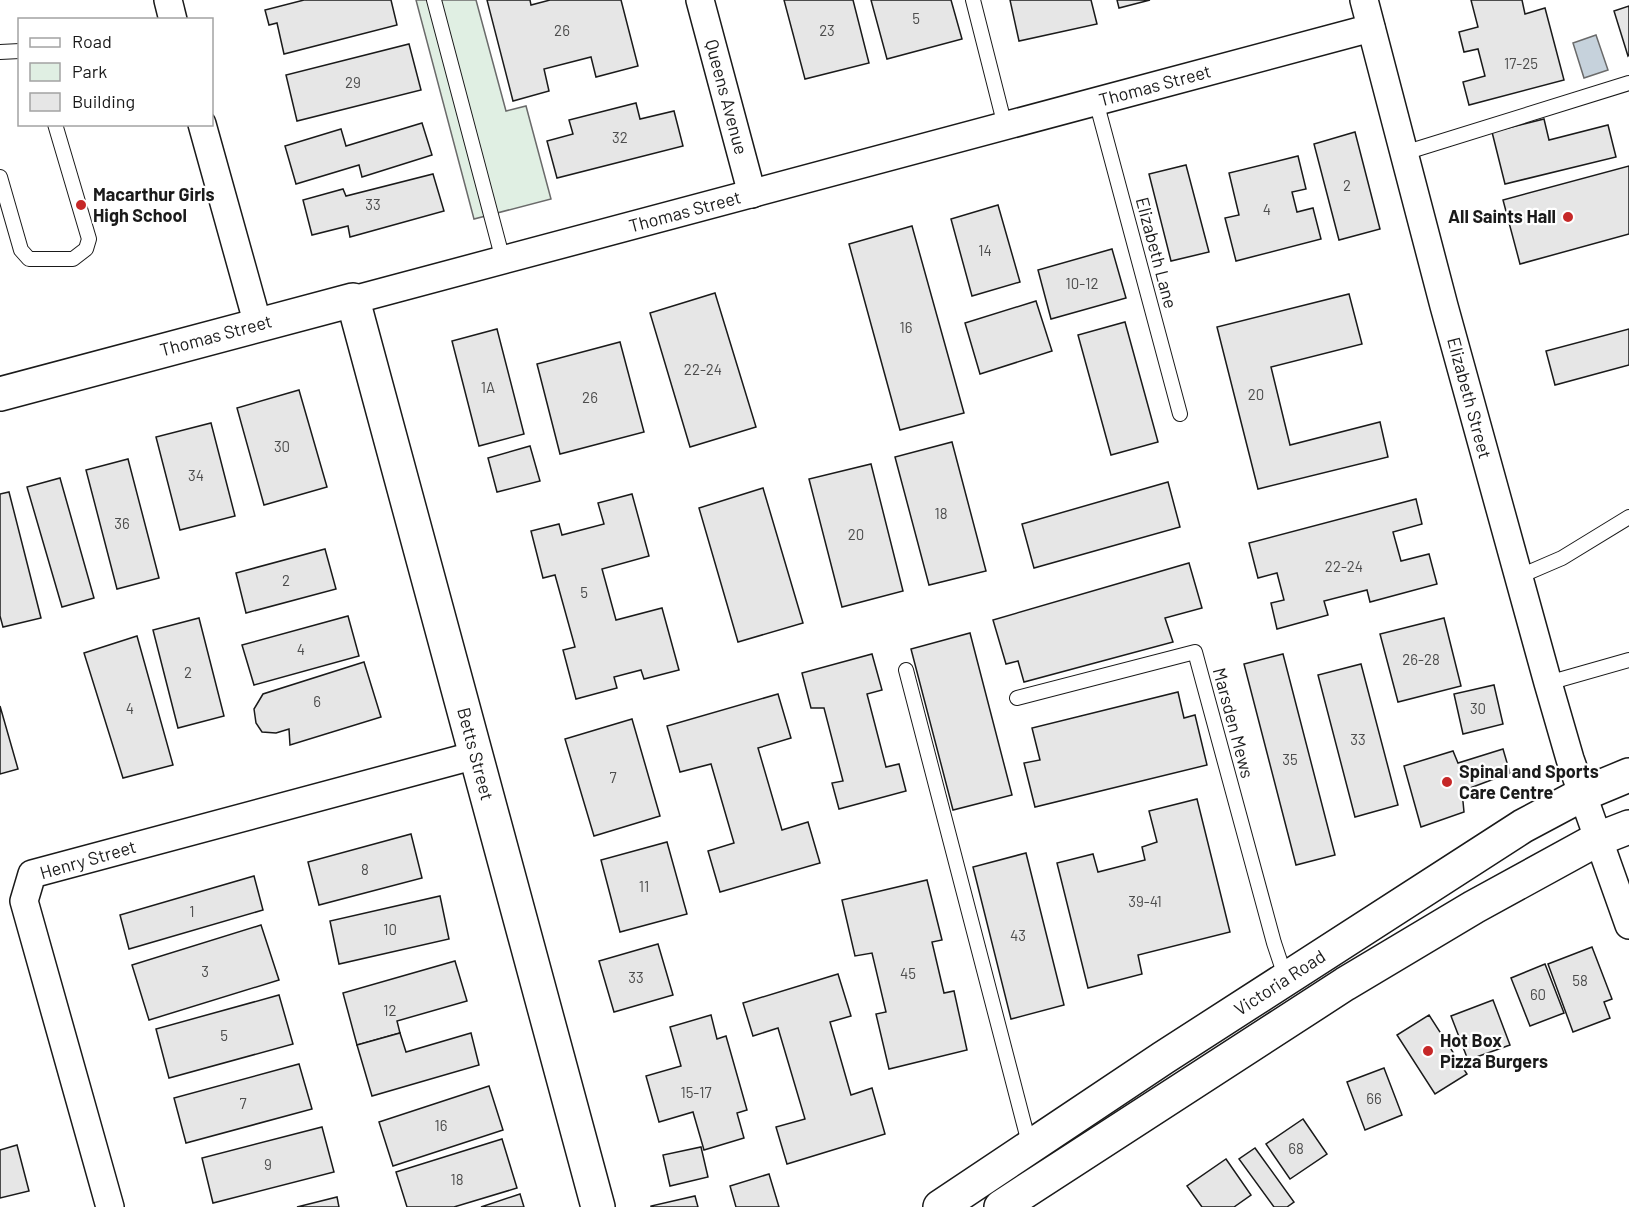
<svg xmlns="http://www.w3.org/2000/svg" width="1629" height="1207" font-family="Barlow,sans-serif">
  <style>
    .green { fill: #e0efe3; stroke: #6a6a6a; stroke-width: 1.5 }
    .water { fill: #c6d2dc; stroke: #6a6a6a; stroke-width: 1.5 }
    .building { fill: #e6e6e6; stroke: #1a1a1a; stroke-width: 1.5 }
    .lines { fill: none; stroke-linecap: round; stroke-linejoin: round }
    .lane-casing { stroke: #1a1a1a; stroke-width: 16 }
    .street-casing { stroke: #1a1a1a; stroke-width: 30 }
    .secondary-casing { stroke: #1a1a1a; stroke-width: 36 }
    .primary-casing { stroke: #1a1a1a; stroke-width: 36 }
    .lane { stroke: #fff; stroke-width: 14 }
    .street { stroke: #fff; stroke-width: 27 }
    .secondary { stroke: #fff; stroke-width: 33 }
    .primary { stroke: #fff; stroke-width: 33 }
    .poi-dot { fill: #c62828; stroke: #fff; stroke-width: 2 }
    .labels { text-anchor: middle; stroke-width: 4.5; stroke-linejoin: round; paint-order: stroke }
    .number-label { font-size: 15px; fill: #4d4d4d }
    .street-label { font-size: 18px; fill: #1a1a1a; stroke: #fff }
    .poi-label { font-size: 18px; font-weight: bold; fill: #1a1a1a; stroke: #fff; text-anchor: start }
  </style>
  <rect width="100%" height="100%" fill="#fff"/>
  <polygon class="green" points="416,0 476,0 506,111 526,106 551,199 474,219"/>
  <polygon class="water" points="1596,35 1608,70 1584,78 1573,43"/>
  <g class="building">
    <polygon points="304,0 391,0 397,25 284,54 277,23 269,25 265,10"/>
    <polygon points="487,0 530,0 531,5 550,0 621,0 638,66 596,77 591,57 544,69 549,91 513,101"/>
    <polygon points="784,0 853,0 869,63 805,79"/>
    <polygon points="871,0 951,0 962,39 887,59"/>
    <polygon points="1010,0 1091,0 1097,24 1019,41"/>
    <polygon points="1117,0 1150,0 1119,8"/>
    <polygon points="1471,0 1522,0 1525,14 1545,8 1564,80 1469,105 1463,82 1485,76 1478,49 1464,52 1459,32 1478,27"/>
    <polygon points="1629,6 1629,55 1628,56 1614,11"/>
    <polygon points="409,44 421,90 297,121 286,75"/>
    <polygon points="636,103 640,119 674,111 683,146 557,178 547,141 573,134 569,120"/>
    <polygon points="1544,119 1549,140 1608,125 1616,157 1505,184 1492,132"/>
    <polygon points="422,123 432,155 362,177 359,165 296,184 285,146 341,129 346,146"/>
    <polygon points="1355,132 1380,229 1339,240 1314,144"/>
    <polygon points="1298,156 1306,189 1292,192 1297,212 1313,208 1321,239 1236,261 1225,218 1239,215 1229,173"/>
    <polygon points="1186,165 1209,252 1171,261 1149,174"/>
    <polygon points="1629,166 1629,234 1520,264 1503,200"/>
    <polygon points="433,174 444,211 350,237 348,226 312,235 303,200 343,189 346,196"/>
    <polygon points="998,205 1020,282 972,296 951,219"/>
    <polygon points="912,226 964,413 900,430 849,244"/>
    <polygon points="1112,249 1126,298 1051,319 1038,270"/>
    <polygon points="715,293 756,427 690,447 650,313"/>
    <polygon points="1349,294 1362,344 1271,367 1290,445 1380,422 1388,457 1258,489 1217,327"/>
    <polygon points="1036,301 1052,351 980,374 965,323"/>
    <polygon points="1125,322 1158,442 1111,455 1078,335"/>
    <polygon points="497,329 524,434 479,446 452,341"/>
    <polygon points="1629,329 1629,365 1555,385 1546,351"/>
    <polygon points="620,342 644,432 560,454 537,364"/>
    <polygon points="299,390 327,487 264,505 237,408"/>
    <polygon points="211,423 235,516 180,530 156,437"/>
    <polygon points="952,442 986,571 929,585 895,457"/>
    <polygon points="530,446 540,481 497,492 488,458"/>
    <polygon points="128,459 159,578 117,589 86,470"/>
    <polygon points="871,464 903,591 842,607 809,479"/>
    <polygon points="60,478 94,598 62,607 27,487"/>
    <polygon points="1168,482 1180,527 1034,568 1022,524"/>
    <polygon points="763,488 803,623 738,642 699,508"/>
    <polygon points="9,492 41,618 3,627 0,616 0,494"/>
    <polygon points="632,494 649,556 602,569 616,620 662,608 679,670 644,679 641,670 614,677 617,688 576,699 563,650 575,647 555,575 543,578 531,531 559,524 562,535 604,524 598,503"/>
    <polygon points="1416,499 1422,524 1393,532 1401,561 1429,554 1437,584 1370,602 1367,590 1324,601 1328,615 1277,629 1271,603 1284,600 1277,573 1258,578 1249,543"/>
    <polygon points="325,549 336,589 246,613 236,573"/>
    <polygon points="1189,563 1202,608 1165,618 1173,642 1024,682 1018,661 1006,664 993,620"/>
    <polygon points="348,616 359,656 254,685 242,645"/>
    <polygon points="199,618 224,716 178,728 153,630"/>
    <polygon points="1444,618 1461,686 1398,702 1380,634"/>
    <polygon points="970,633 1012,795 953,810 911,649"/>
    <polygon points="137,636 173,765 123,778 84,653"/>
    <polygon points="872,654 882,690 867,694 886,767 899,764 906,791 839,809 832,783 843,781 824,708 811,708 802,673"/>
    <polygon points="1283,654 1335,855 1296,865 1244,664"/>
    <polygon points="364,662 381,717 290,745 289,729 276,733 262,732 256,723 254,709 263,694"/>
    <polygon points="1361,664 1398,805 1355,817 1318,675"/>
    <polygon points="1494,685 1503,724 1463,734 1454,694"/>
    <polygon points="1178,692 1184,718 1195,715 1207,765 1035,807 1024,763 1040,760 1032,728"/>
    <polygon points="778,694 791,738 758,748 782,830 808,822 820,863 720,892 708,851 734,843 711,764 680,772 667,726"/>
    <polygon points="0,706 18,769 0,774"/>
    <polygon points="632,719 660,816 594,836 565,739"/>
    <polygon points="1503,749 1510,773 1462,791 1464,812 1421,827 1404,766 1453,751 1458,763"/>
    <polygon points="1197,799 1230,932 1138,955 1142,974 1088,988 1057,863 1093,854 1098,872 1145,860 1142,847 1157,842 1149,811"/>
    <polygon points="411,834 422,878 319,905 308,862"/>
    <polygon points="667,842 687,914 620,932 601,860"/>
    <polygon points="1026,853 1064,1005 1011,1019 973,867"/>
    <polygon points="254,876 263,910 129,949 120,915"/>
    <polygon points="927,880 942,940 932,942 944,993 954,991 967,1050 889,1069 876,1014 886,1012 872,953 855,956 842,900"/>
    <polygon points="440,896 449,939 339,964 330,921"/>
    <polygon points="261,925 279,980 149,1020 132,965"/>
    <polygon points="658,944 673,995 614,1012 599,961"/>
    <polygon points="1592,947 1612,999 1604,1002 1610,1018 1573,1032 1548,964"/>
    <polygon points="455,961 467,1001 397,1021 400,1033 357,1045 343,993"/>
    <polygon points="1545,964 1564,1013 1530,1026 1511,978"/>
    <polygon points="838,974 851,1016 830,1022 851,1095 872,1088 885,1134 787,1164 776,1127 805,1119 778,1028 753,1036 743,1003"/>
    <polygon points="279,995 293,1044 169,1078 156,1029"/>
    <polygon points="1493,1000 1510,1045 1468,1060 1451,1016"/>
    <polygon points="711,1015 717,1039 726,1036 747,1110 737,1113 744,1138 704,1150 693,1112 659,1122 646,1076 681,1066 670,1027"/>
    <polygon points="1429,1015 1467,1074 1435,1094 1397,1035"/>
    <polygon points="400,1033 406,1052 471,1033 479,1065 372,1096 357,1045"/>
    <polygon points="299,1064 312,1109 186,1143 174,1098"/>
    <polygon points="1384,1068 1402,1115 1365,1130 1347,1082"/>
    <polygon points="489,1086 503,1130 393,1166 379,1122"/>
    <polygon points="1303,1119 1327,1154 1290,1179 1266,1144"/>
    <polygon points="322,1127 334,1172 213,1203 202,1158"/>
    <polygon points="502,1139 517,1188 454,1207 407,1207 396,1172"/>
    <polygon points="17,1145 29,1191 0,1198 0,1150"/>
    <polygon points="701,1147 708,1177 670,1186 663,1155"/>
    <polygon points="1255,1148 1294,1202 1287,1207 1274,1207 1239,1159"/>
    <polygon points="1226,1159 1251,1195 1234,1207 1202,1207 1187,1186"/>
    <polygon points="769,1174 779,1207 736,1207 730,1186"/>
    <polygon points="520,1194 524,1207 481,1207"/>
    <polygon points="695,1196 698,1207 651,1207 651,1206"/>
    <polygon points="337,1197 339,1207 297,1207"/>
  </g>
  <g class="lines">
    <defs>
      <g id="lane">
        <polyline points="434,0 503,260"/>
        <polyline points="973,0 1005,126"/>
        <polyline points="0,52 20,51"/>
        <polyline points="1096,101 1180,414"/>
        <polyline points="1404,153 1629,83"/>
        <polyline points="0,177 21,250 29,259 73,259 86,249 89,239 55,124"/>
        <polyline points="1518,577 1562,558 1629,517"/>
        <polyline points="906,670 1030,1147"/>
        <polyline points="1548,683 1629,660"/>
        <polyline points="1017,698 1195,652 1274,943 1286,979"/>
      </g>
      <g id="street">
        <polyline points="168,0 173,20"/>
        <polyline points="700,0 752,194"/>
        <polyline points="1364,0 1444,306 1548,683 1570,759 1629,925"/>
        <polyline points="202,124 258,325"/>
        <polyline points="353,300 1371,28"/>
        <polyline points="110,1207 24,901 32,874 476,755"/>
      </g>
      <polyline id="secondary" points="0,394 353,300 598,1207"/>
      <g id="primary">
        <polyline points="940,1207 1163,1058 1523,826 1583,794 1629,775"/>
        <polyline points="1001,1207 1345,984 1474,907 1598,839 1629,827"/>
      </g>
    </defs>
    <use href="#lane" class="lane-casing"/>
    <use href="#street" class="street-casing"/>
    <use href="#secondary" class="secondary-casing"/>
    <use href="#primary" class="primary-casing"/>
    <use href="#lane" class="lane"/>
    <use href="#street" class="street"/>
    <use href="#secondary" class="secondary"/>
    <use href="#primary" class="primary"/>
  </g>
  <g class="poi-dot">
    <circle cx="81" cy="205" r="6"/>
    <circle cx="1568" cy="217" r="6"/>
    <circle cx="1447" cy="782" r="6"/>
    <circle cx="1428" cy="1051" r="6"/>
  </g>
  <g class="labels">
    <g class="number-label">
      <text x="916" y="24">5</text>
      <text x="562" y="36">26</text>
      <text x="827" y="36">23</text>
      <text x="1521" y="69">17-25</text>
      <text x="353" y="88">29</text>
      <text x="620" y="143">32</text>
      <text x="1347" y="191">2</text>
      <text x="373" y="210">33</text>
      <text x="1267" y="215">4</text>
      <text x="985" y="256">14</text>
      <text x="1082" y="289">10-12</text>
      <text x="906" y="333">16</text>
      <text x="703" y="375">22-24</text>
      <text x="488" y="393">1A</text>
      <text x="1256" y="400">20</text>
      <text x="590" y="403">26</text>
      <text x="282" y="452">30</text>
      <text x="196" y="481">34</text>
      <text x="941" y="519">18</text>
      <text x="122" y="529">36</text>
      <text x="856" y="540">20</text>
      <text x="1344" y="572">22-24</text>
      <text x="286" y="586">2</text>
      <text x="584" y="598">5</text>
      <text x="301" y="655">4</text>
      <text x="1421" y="665">26-28</text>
      <text x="188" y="678">2</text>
      <text x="317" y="707">6</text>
      <text x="130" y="714">4</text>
      <text x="1478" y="714">30</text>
      <text x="1358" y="745">33</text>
      <text x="1290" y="765">35</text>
      <text x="613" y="783">7</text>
      <text x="365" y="875">8</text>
      <text x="644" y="892">11</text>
      <text x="1145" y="907">39-41</text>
      <text x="192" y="917">1</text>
      <text x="390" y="935">10</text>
      <text x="1018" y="941">43</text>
      <text x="205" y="977">3</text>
      <text x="908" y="979">45</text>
      <text x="636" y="983">33</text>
      <text x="1580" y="986">58</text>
      <text x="1538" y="1000">60</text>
      <text x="390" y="1016">12</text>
      <text x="224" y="1041">5</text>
      <text x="696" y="1098">15-17</text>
      <text x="1374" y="1104">66</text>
      <text x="243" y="1109">7</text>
      <text x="441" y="1131">16</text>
      <text x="1296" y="1154">68</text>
      <text x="268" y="1170">9</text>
      <text x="457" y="1185">18</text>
    </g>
    <g class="street-label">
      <text transform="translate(1155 86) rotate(-15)" y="6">Thomas Street</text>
      <text transform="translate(726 97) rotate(75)" y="6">Queens Avenue</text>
      <text transform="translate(685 212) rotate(-15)" y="6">Thomas Street</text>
      <text transform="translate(1156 253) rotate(75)" y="6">Elizabeth Lane</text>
      <text transform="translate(216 336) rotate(-15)" y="6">Thomas Street</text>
      <text transform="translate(1469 398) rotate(75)" y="6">Elizabeth Street</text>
      <text transform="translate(1233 723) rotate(75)" y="6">Marsden Mews</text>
      <text transform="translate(475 754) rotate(75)" y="6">Betts Street</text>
      <text transform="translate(88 860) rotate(-16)" y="6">Henry Street</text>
      <text transform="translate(1280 983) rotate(-33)" y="6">Victoria Road</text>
    </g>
    <g class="poi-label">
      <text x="93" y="201">Macarthur Girls<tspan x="93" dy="21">High School</tspan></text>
      <text x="1556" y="223" text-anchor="end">All Saints Hall</text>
      <text x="1459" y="778">Spinal and Sports<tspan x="1459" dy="21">Care Centre</tspan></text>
      <text x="1440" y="1047">Hot Box<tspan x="1440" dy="21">Pizza Burgers</tspan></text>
    </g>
  </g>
  <rect x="18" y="18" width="195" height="108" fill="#ffffff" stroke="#a3a3a3" stroke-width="1.5"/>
  <rect x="30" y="38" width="30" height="9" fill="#ffffff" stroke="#a3a3a3" stroke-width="1.5"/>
  <text x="72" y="48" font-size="18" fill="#1a1a1a">Road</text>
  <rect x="30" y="63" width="30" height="18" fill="#e0efe3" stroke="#a3a3a3" stroke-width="1.5"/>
  <text x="72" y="78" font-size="18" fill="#1a1a1a">Park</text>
  <rect x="30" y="93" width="30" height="18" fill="#e6e6e6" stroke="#a3a3a3" stroke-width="1.5"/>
  <text x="72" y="108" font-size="18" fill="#1a1a1a">Building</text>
</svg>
